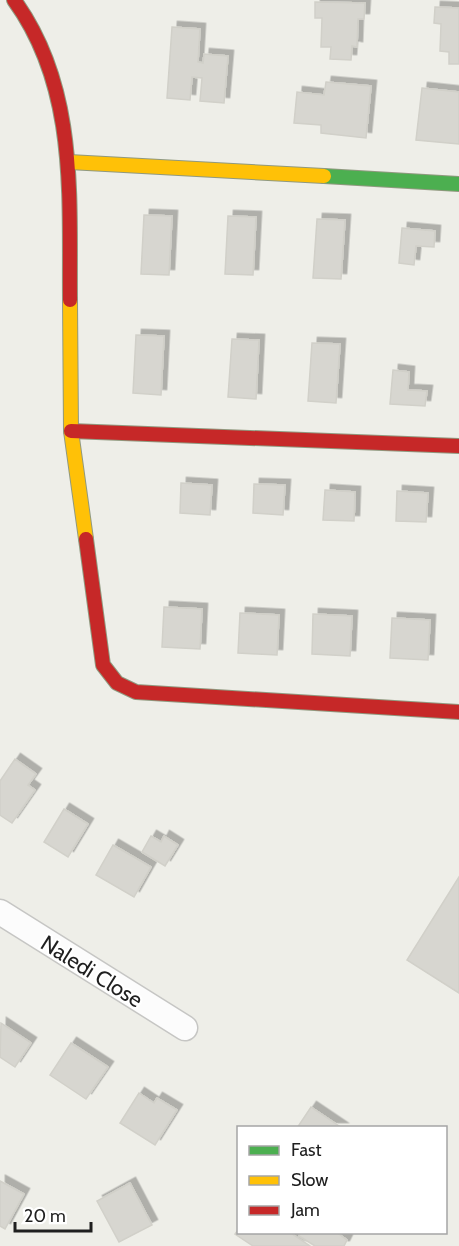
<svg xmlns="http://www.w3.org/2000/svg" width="459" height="1246" font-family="Cabin,sans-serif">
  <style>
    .building { fill: #d7d6d0; stroke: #d1d0c9; stroke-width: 1.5; filter: url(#shadow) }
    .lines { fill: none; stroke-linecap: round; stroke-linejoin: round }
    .street-casing { stroke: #c6c6c4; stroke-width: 27 }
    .fast-casing { stroke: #90997f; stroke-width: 16 }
    .slow-casing { stroke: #90997f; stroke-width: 16 }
    .jam-casing { stroke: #90997f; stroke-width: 16 }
    .street { stroke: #fcfcfc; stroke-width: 24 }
    .fast { stroke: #4caf50; stroke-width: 14 }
    .slow { stroke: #ffc107; stroke-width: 14 }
    .jam { stroke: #c62828; stroke-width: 14 }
    .labels { text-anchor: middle; stroke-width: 4.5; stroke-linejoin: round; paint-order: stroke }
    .street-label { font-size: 22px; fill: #1f1f1f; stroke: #fff }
  </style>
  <defs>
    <filter id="shadow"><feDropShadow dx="5.5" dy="-5.5" stdDeviation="0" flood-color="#0004"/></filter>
  </defs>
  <rect width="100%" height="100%" fill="#eeeee8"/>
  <g class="building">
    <polygon points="315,2 365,3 364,19 358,19 357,47 352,46 351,60 330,59 331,47 321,47 322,18 315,18"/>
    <polygon points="435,7 459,8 459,64 449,64 449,52 440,51 441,24 434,23"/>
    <polygon points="172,27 200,29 198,62 203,63 204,54 228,56 224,103 200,101 202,78 192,77 190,100 167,98"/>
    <polygon points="326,82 371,86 366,138 321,133 321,125 294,123 297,92 324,95"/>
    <polygon points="422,88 459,92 459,144 416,140"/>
    <polygon points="144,215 172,216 169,275 141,274"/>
    <polygon points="228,216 256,217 253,275 225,274"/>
    <polygon points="317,219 345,220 341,279 313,278"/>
    <polygon points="402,228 435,231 434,247 416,246 414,265 399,263"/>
    <polygon points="136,335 164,336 161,395 133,393"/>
    <polygon points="232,339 259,340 256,399 228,397"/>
    <polygon points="312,343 340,344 336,403 308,401"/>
    <polygon points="393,370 409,372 408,390 427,391 425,406 390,404"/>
    <polygon points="181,483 212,485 210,515 180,513"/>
    <polygon points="254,484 285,485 283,515 253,513"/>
    <polygon points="325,490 355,492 354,521 323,520"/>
    <polygon points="397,491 428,493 426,522 396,521"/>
    <polygon points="164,607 202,609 200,649 162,647"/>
    <polygon points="240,613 279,615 277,655 238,653"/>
    <polygon points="313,614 352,616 350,656 312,654"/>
    <polygon points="392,618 430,620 428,660 390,658"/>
    <polygon points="15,759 36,774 28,785 35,790 12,823 0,815 0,781"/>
    <polygon points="64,809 88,824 68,857 44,842"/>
    <polygon points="151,836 161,842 164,836 178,845 165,866 142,852"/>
    <polygon points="113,845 151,867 134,897 96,875"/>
    <polygon points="459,877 459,993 407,960"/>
    <polygon points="1,1023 31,1043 15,1067 0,1057"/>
    <polygon points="71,1043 108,1067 86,1099 50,1075"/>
    <polygon points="139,1093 154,1103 157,1098 177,1110 155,1145 120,1123"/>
    <polygon points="311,1107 342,1128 297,1128"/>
    <polygon points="0,1181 24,1194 5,1229 0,1226"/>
    <polygon points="130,1183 152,1225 119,1242 97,1201"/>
    <polygon points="238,1230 238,1232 289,1232 310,1246 253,1246 235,1234"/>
    <polygon points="301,1232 336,1232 347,1240 344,1246 315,1246 299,1236"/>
  </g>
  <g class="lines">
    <defs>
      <polyline id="street" points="0,912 185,1028"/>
      <polyline id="fast" points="324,176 459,184"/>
      <g id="slow">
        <polyline points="69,162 324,176"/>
        <polyline points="70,300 71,431 86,539"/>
      </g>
      <g id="jam">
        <path d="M14,0C78,88 69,197 70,300"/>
        <polyline points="71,431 459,446"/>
        <polyline points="86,539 103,665 117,683 136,692 459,712"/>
      </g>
    </defs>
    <use href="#street" class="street-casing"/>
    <use href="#fast" class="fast-casing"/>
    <use href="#slow" class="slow-casing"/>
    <use href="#jam" class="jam-casing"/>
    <use href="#street" class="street"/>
    <use href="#fast" class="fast"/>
    <use href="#slow" class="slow"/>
    <use href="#jam" class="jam"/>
  </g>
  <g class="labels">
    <g class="street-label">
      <text transform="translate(92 971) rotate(32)" y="8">Naledi Close</text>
    </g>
  </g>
  <rect x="237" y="1126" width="210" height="108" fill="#ffffff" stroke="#a5a5a5" stroke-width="1.5"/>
  <rect x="249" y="1146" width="30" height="9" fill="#4caf50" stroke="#a5a5a5" stroke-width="1.5"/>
  <text x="291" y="1156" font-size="18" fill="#1f1f1f">Fast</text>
  <rect x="249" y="1176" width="30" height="9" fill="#ffc107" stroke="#a5a5a5" stroke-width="1.5"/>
  <text x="291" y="1186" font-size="18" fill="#1f1f1f">Slow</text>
  <rect x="249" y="1206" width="30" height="9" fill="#c62828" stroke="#a5a5a5" stroke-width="1.5"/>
  <text x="291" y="1216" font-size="18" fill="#1f1f1f">Jam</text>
  <path d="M15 1222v9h76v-9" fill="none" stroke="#1f1f1f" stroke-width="3"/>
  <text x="24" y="1222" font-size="18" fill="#1f1f1f" stroke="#ffffff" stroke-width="4.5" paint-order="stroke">20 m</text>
</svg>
